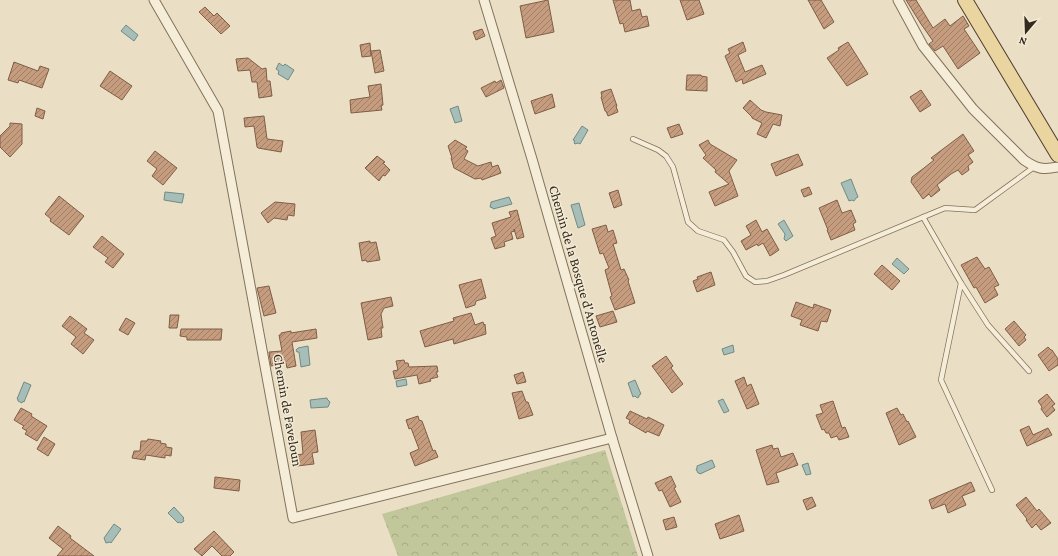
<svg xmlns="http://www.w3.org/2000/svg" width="1058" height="556" font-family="'Crimson Pro',serif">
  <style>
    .forest { fill: url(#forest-crowns) }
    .water { fill: #a6beb7; stroke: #6e8b84 }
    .building { fill: url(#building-hatch); stroke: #805d45 }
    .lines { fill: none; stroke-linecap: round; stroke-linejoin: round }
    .lane-casing { stroke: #83725d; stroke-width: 6 }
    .street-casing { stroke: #83725d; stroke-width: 11 }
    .primary-casing { stroke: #514030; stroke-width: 16 }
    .lane { stroke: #f5edd7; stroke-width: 4.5 }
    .street { stroke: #f5edd7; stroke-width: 9 }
    .primary { stroke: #ead4a0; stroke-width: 14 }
    .labels { text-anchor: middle; stroke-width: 3; stroke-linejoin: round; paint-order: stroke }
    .street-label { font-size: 14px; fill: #342a1f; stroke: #f2ead4 }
  </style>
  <defs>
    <pattern id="forest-crowns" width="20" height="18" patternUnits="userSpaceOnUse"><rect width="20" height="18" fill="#c1c79a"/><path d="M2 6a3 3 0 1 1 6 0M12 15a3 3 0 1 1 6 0" fill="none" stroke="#a6ab84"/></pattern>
    <pattern id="building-hatch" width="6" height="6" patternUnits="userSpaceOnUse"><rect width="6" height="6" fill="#c59c7e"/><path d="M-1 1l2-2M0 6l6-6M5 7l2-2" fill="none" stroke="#a17f67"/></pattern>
  </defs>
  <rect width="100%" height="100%" fill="#eadfc5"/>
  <polygon class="forest" points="605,450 638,556 398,556 382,514"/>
  <g class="water">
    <polygon points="126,25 138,35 134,41 121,31"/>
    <polygon points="279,63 283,66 285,64 294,70 288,80 278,74 279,71 276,69"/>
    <polygon points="458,106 462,121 455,123 450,109"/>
    <polygon points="582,126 588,130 580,144 578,143 575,144 574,143 575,141 573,140"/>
    <polygon points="851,179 858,197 856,198 854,201 852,200 849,201 841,183"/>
    <polygon points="165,192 184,194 182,203 164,200"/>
    <polygon points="509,197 512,204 493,209 493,208 490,207 491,203 491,202"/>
    <polygon points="579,203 585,225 578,228 571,205"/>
    <polygon points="784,220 793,236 786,241 784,239 785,234 778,224"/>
    <polygon points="897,258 909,269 904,274 892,264"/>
    <polygon points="733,345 734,352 724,355 722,349"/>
    <polygon points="308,346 310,365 301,367 299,352 297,352 296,350 298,348"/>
    <polygon points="406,379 407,385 397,387 396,381"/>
    <polygon points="635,380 641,394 639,395 639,397 637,398 635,396 633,397 628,383"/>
    <polygon points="24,382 31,385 24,402 23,401 22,403 18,401 18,399 17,399"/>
    <polygon points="327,398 327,399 330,402 328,407 311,408 310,400"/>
    <polygon points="723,399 729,411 724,413 718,401"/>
    <polygon points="712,460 715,467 700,474 699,473 698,473 696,469 697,469 697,466"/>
    <polygon points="808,463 811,474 806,475 802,465"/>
    <polygon points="174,507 184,518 183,519 184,521 181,523 179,522 178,523 168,513"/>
    <polygon points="114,524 121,529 111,543 110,542 106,543 104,538"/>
  </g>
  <g class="building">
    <polygon points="548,0 554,32 526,38 520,6"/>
    <polygon points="613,0 630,0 632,11 640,9 642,17 647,16 649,26 625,32 623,23 620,24"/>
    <polygon points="680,0 699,0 704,14 687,20"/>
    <polygon points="808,0 821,0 834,22 824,29"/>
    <polygon points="906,0 916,0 933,28 945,19 950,26 963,16 969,26 964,29 980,53 958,69 943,46 935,51 929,44 933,41 921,24"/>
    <polygon points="205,7 214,16 217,13 230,26 221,34 199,12"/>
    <polygon points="482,29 485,36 476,40 473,32"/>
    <polygon points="743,42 746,51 738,55 745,72 762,65 766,74 743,84 742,79 736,82 725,56 730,53 728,49"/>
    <polygon points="848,42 868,74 847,86 827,58 839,50 838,48"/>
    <polygon points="370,43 371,56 362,57 360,45"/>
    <polygon points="380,50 384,71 375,73 371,51"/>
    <polygon points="248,58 262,69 266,68 267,81 270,81 272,96 259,98 257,82 252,82 250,70 238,71 236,59"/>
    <polygon points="14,62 38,71 40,66 49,69 42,88 19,80 18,83 8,80"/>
    <polygon points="110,71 132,86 122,100 100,86"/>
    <polygon points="687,75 701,75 701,76 707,77 707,91 686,90"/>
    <polygon points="501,80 504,88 486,97 481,88 495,81 496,83"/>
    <polygon points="381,84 383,105 381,106 382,110 351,113 350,100 370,97 368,86"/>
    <polygon points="611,89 617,106 616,106 618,112 608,116 606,111 605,111 601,97 602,97 601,92"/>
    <polygon points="921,90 931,105 920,112 910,97"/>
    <polygon points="552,94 555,107 535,114 531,101"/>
    <polygon points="750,100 761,110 766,112 782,115 780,126 773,124 766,138 757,134 762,123 752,118 752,117 743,108"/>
    <polygon points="37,108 45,111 43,119 35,116"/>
    <polygon points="264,116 267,139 283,141 281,152 258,148 257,147 254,126 245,127 244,118"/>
    <polygon points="10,123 22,124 22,144 10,157 0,147 0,136 10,126"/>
    <polygon points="679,124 683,134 671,138 667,128"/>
    <polygon points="963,134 974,151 968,155 973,162 968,166 969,170 962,175 958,170 951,174 937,185 940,190 931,197 929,194 923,199 911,182 912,177 924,168 934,160 931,158"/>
    <polygon points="455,140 467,147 465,149 468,151 464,159 478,166 491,162 492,167 498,165 501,173 482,180 481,178 475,179 454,168 451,158 452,158 448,146"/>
    <polygon points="708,140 710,144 737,160 729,171 738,196 715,206 709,192 729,184 715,172 716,170 703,158 706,155 699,145"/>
    <polygon points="155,151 177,168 163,185 152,176 157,169 147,161"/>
    <polygon points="798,154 803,165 776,176 771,164"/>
    <polygon points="377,156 385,162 383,163 390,170 385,176 383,175 379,181 365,168"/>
    <polygon points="809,187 812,194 804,197 801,190"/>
    <polygon points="618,190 622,205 614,208 609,193"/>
    <polygon points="59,196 84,216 69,235 50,221 51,219 45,214"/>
    <polygon points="837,200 842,213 851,210 856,222 853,224 855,230 831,240 827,230 828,230 819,208"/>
    <polygon points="275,202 295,204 294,216 288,215 287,220 274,218 268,223 261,213"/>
    <polygon points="517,210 524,237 517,239 514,229 515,231 511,232 513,239 504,242 505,246 495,249 491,238 496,236 492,223 511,217 509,212"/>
    <polygon points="756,220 762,232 767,229 779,250 770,256 763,243 758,246 757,244 746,250 741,241 751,235 746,226"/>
    <polygon points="606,225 608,232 613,230 617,243 613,244 621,270 624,269 629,280 628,281 635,303 615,310 610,297 612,296 605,270 609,268 603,253 600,254 592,229"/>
    <polygon points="102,236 124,254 113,268 105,262 108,258 93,247"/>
    <polygon points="370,241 370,243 376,242 380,260 367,262 366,260 362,261 359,243"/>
    <polygon points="977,257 985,269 989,267 999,285 994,287 998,295 985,303 976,287 974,288 961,265"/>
    <polygon points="882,265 900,281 892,290 874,274"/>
    <polygon points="711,272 715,285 697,292 693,281 698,279 697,277"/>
    <polygon points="481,279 486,298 476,301 475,305 466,308 459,285"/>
    <polygon points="269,286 276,313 264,316 257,288"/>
    <polygon points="391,297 393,306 384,308 381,314 383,328 381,328 382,337 368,340 361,303"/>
    <polygon points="796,302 813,308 814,304 831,310 827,322 821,321 818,331 800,325 802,320 791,316"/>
    <polygon points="613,311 617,322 600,327 596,316"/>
    <polygon points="471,313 475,325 483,322 484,325 485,324 486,334 454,344 453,339 425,347 420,331 454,321 453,318"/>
    <polygon points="170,315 179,315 177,328 169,328"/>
    <polygon points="70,316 87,329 84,333 94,340 83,354 71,344 76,337 62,326"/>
    <polygon points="126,318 135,323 128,335 119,330"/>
    <polygon points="1014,321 1026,335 1024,337 1026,340 1019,346 1005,329"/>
    <polygon points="181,329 222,329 221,340 187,340 187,337 180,336"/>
    <polygon points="316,329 317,338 292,342 296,366 287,368 286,363 271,366 269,352 282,351 279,335 281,335 281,333 291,331 291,333"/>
    <polygon points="1048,347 1051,350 1052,350 1058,359 1058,365 1049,371 1038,355"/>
    <polygon points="666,356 673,366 671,368 683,384 672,393 652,366"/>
    <polygon points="404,360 405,363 408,363 409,367 437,366 438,372 436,372 438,377 430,379 431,381 419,384 417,375 395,379 393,371 398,370 396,361"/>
    <polygon points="523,372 526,382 517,384 514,375"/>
    <polygon points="744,377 747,386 751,384 759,404 747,409 735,381"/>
    <polygon points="522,391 526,402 528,402 533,415 519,419 512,393"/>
    <polygon points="1047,394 1055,404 1052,406 1055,410 1047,417 1041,409 1042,407 1038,401"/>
    <polygon points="833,401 842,428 845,427 849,437 839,440 837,436 831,438 829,433 826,433 824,429 822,430 816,415 823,413 820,405"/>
    <polygon points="21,408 32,414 31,416 47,426 37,441 25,434 27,431 22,428 24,426 14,420"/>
    <polygon points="897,408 901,415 903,414 907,422 908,421 916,437 899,445 886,413"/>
    <polygon points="630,411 647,419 648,417 664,425 659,436 647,431 646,433 629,423 630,420 626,418"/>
    <polygon points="418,416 419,420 422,421 433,451 435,450 438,457 415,466 410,453 419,449 411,428 409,429 406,420"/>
    <polygon points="1029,426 1033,435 1048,428 1052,435 1027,446 1020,430"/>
    <polygon points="315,430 318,452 312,453 314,464 297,466 295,455 303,454 301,432"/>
    <polygon points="44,437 55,444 48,456 37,449"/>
    <polygon points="148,439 161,441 160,443 166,444 166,447 172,448 171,456 165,455 165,458 146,455 145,460 132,458 134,451 140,451 141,441 147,441"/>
    <polygon points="772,445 773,449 778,448 781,457 793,453 798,465 776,473 779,482 767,485 756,450"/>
    <polygon points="671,476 676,487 674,488 681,502 670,507 662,490 659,491 655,483"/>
    <polygon points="215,477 240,480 239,491 214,488"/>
    <polygon points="971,482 975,491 962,496 966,505 948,513 945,504 932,509 929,500"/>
    <polygon points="812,497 816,506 807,510 803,500"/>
    <polygon points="1026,497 1037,511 1039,509 1051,523 1041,530 1036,524 1032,528 1026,520 1027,519 1016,505"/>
    <polygon points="739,515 744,531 720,539 715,524"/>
    <polygon points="674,517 677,527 666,530 663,520"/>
    <polygon points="58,526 71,536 70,538 94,556 57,556 63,549 49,538"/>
    <polygon points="214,531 234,552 230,556 222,556 212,546 202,556 194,549"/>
  </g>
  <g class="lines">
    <defs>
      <g id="lane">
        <polyline points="633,139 658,150 666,156 673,167 688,222 698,231 724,240 733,252 746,276 755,282 767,281 784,275 945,208 975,210 1034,167"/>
        <polyline points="923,217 961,283 941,380 992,490"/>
        <polyline points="961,283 988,325 1029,371"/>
      </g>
      <g id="street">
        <polyline points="154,0 218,111 293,518 612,438"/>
        <polyline points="484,0 532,159 612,438 648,556"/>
        <path d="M898,0L923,46L973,109L1024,160C1037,169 1043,170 1058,167"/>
      </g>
      <polyline id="primary" points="965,0 1058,155"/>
    </defs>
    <use href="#lane" class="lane-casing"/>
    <use href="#street" class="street-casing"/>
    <use href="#primary" class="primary-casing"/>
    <use href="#lane" class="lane"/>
    <use href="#street" class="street"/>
    <use href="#primary" class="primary"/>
  </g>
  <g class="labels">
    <g class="street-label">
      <text transform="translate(579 274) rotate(74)" y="5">Chemin de la Bosque d'Antonelle</text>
      <text transform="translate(288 410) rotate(80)" y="5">Chemin de Faveloun</text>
    </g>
  </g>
  <g transform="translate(1026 32) rotate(199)" stroke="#f2ead4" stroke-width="3" paint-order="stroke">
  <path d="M0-3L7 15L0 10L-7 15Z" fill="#342a1f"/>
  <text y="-6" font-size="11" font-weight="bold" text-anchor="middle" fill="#342a1f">N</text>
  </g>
</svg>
